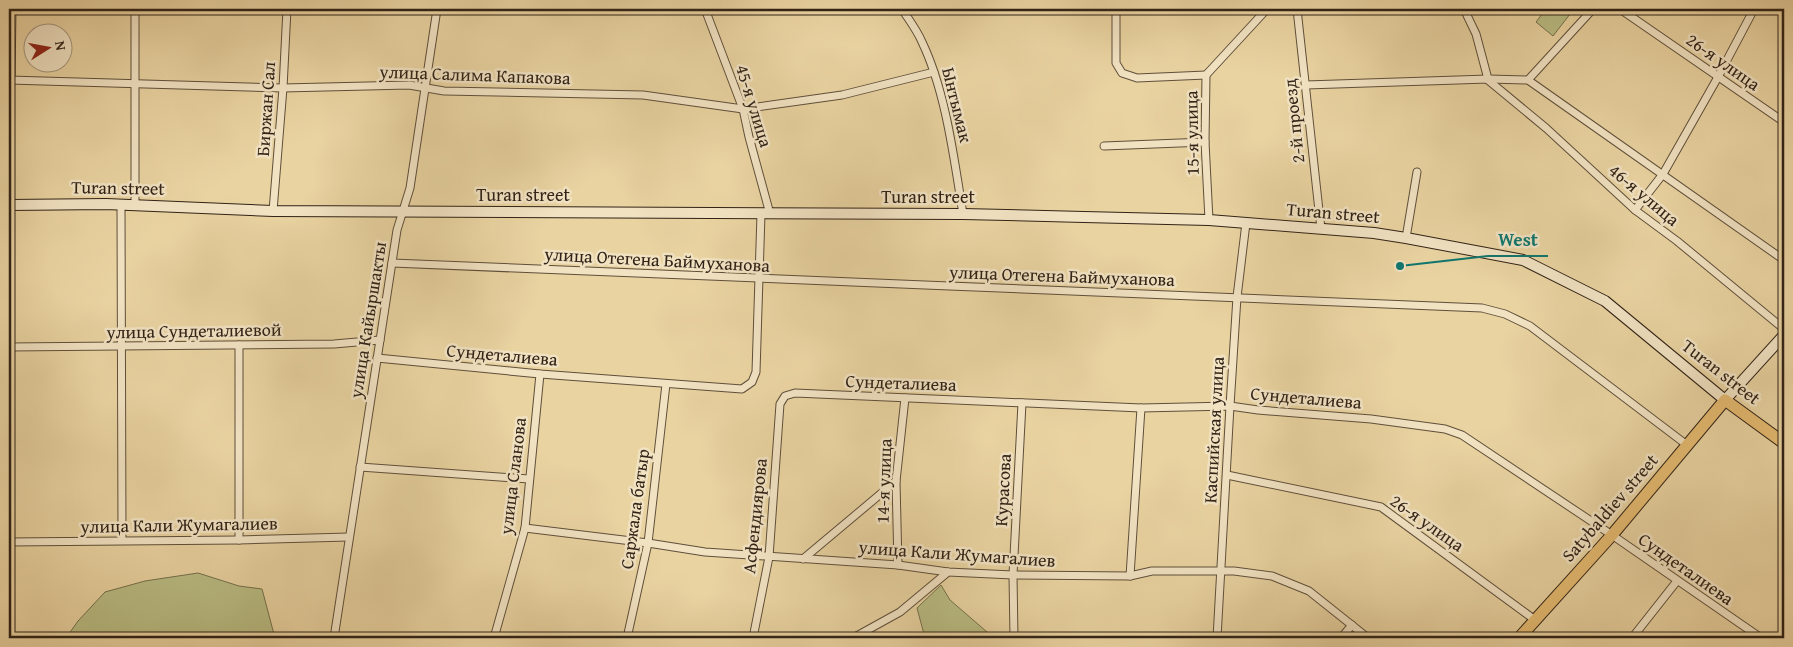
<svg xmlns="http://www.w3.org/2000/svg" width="1793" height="647" font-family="'Gentium Book Plus',serif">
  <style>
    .green { fill: #b9bc83; stroke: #75704d }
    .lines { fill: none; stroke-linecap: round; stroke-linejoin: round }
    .street-casing { stroke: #5f4f3a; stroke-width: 9 }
    .secondary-casing { stroke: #312317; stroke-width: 12 }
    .primary-casing { stroke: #312317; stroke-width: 13 }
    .street { stroke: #f1e2c2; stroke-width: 7 }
    .secondary { stroke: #f1e2c2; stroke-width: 10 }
    .primary { stroke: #e4ba70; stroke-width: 11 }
    .labels { text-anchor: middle; stroke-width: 5; stroke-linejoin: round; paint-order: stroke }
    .street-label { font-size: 18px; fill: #312317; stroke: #f1e2c2 }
    .leader { fill: none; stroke: #0f766e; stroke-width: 2 }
    .callout-dot { fill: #0f766e; stroke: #f1e2c2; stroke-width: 2 }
    .callout-label { font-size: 19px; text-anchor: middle; font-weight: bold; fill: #0f766e; stroke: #f1e2c2; stroke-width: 5; stroke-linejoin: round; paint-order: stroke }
  </style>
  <rect width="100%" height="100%" fill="#e9d3a1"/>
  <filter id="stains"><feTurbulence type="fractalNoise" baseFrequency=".004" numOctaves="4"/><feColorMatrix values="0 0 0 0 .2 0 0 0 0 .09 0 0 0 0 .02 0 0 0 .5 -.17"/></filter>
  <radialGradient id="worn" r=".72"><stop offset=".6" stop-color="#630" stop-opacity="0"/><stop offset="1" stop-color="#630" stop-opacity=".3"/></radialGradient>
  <g class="green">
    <polygon points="1546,9 1574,9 1553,36 1536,22"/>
    <polygon points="198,573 239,586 262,589 275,638 66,638 78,621 105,592 145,581"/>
    <polygon points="941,585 950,600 994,638 925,638 917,608"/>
  </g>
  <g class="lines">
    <defs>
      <g id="street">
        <polyline points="705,9 743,109 749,137 770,214"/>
        <path d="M902,9C909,20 917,30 922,42C946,92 954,159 963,214"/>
        <polyline points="1116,9 1116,63 1122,73 1137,78 1206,75 1205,142 1209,220"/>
        <polyline points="1297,9 1321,229"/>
        <polyline points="1464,9 1476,34 1488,79"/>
        <polyline points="1620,9 1784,122"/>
        <polyline points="1206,75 1267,9"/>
        <polyline points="9,80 283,88 409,85 444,91 643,95 743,109 842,95 934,72"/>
        <polyline points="11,80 12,9"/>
        <polyline points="1488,80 1546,128 1635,210 1677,241 1784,329"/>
        <polyline points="1528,80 1593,9"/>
        <polyline points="1306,85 1488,79 1528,80 1784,260"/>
        <polyline points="1104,146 1205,142"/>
        <polyline points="121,205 122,540"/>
        <polyline points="135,205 135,9"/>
        <polyline points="1635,210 1663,174 1718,77 1754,9"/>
        <polyline points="273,211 283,88 287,9"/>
        <polyline points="1406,238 1417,172"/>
        <path d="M392,263C755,279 1119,292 1482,308L1505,314L1530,326L1687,445"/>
        <polyline points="239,345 239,540"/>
        <polyline points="9,347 334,344 380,340"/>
        <polyline points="377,358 540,374 742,389 752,382 756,372 761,214"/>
        <polyline points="360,467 529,479"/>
        <polyline points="1227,475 1381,507 1535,620"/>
        <polyline points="525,528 648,543 705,552 898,565 948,572 1013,575 1130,576 1152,571 1234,571 1272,576 1309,591 1368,638"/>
        <polyline points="9,542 239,540 349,537"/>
        <polyline points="803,559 896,481"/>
        <polyline points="898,565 896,481 905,398"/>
        <polyline points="1130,576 1141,408"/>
        <polyline points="334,636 345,638"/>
        <polyline points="334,638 397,230 410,188 437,9"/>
        <polyline points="494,638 525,528 540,374"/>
        <polyline points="627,638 648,543 666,384"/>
        <polyline points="753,638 769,557 780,404 785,396 795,393 1141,408 1230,406 1258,410 1371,419 1445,429 1462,435 1612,535 1761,638"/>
        <polyline points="853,638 900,612 948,572"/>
        <polyline points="1014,638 1013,575 1022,403"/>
        <polyline points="1217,638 1230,406 1237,297 1246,223"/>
        <polyline points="1341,638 1352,625"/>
        <polyline points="1632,638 1677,581"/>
      </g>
      <polyline id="secondary" points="9,205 106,204 273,211 963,214 1084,217 1209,220 1374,233 1406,238 1523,260 1605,301 1725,400 1784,335"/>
      <polyline id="primary" points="1519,638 1612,535 1725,400 1784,443"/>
    </defs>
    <use href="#street" class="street-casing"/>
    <use href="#secondary" class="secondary-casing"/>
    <use href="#primary" class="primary-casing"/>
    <use href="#street" class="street"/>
    <use href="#secondary" class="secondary"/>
    <use href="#primary" class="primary"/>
  </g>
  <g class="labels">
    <g class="street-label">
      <text transform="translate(1723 62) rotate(35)" y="6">26-я улица</text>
      <text transform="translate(475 75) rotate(2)" y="6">улица Салима Капакова</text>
      <text transform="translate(957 105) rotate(76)" y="6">Ынтымак</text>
      <text transform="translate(754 106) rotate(73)" y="6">45-я улица</text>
      <text transform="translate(266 109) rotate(-86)" y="6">Биржан Сал</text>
      <text transform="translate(1294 121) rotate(-96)" y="6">2-й проезд</text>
      <text transform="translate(1192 133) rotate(-91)" y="6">15-я улица</text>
      <text transform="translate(118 188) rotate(1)" y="6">Turan street</text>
      <text x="523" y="201">Turan street</text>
      <text transform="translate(1644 195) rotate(40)" y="6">46-я улица</text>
      <text x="928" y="203">Turan street</text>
      <text transform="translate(1333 213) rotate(5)" y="6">Turan street</text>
      <text transform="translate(657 260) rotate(3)" y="6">улица Отегена Баймуханова</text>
      <text transform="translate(1062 276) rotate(2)" y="6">улица Отегена Баймуханова</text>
      <text transform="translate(368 320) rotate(-81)" y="6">улица Кайыршакты</text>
      <text transform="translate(194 331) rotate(-1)" y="6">улица Сундеталиевой</text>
      <text transform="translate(502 355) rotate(5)" y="6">Сундеталиева</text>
      <text transform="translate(1721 372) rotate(38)" y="6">Turan street</text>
      <text transform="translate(901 383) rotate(2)" y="6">Сундеталиева</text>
      <text transform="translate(1306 398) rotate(5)" y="6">Сундеталиева</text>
      <text transform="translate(1214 430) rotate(-87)" y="6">Каспийская улица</text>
      <text transform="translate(513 476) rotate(-83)" y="6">улица Сланова</text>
      <text transform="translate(884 481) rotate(-88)" y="6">14-я улица</text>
      <text transform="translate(1003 490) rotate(-87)" y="6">Курасова</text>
      <text transform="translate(1610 508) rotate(-49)" y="6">Satybaldiev street</text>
      <text transform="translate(635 509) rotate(-82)" y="6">Саржала батыр</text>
      <text transform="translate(755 516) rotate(-84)" y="6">Асфендиярова</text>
      <text transform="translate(1427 523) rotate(35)" y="6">26-я улица</text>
      <text transform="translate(179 525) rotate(-1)" y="6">улица Кали Жумагалиев</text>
      <text transform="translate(957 554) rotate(4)" y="6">улица Кали Жумагалиев</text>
      <text transform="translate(1686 569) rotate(35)" y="6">Сундеталиева</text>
    </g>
  </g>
  <path class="leader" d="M1400 266L1488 256H1548"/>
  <circle class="callout-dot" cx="1400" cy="266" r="5"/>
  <g class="callout-label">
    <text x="1518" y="246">West</text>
  </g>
  <rect width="1793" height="647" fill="none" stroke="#e9d3a1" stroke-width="30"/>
  <rect x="10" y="10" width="1773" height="627" fill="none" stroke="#312317" stroke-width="2.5"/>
  <rect x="15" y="15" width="1763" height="617" fill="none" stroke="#312317"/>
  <g transform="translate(48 48) rotate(79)"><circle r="24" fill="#f1e2c2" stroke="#a4967e"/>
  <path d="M0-4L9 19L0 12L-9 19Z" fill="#8f2418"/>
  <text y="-8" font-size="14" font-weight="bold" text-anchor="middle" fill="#312317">N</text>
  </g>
  <rect width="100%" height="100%" filter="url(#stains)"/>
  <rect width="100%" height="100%" fill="url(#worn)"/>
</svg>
